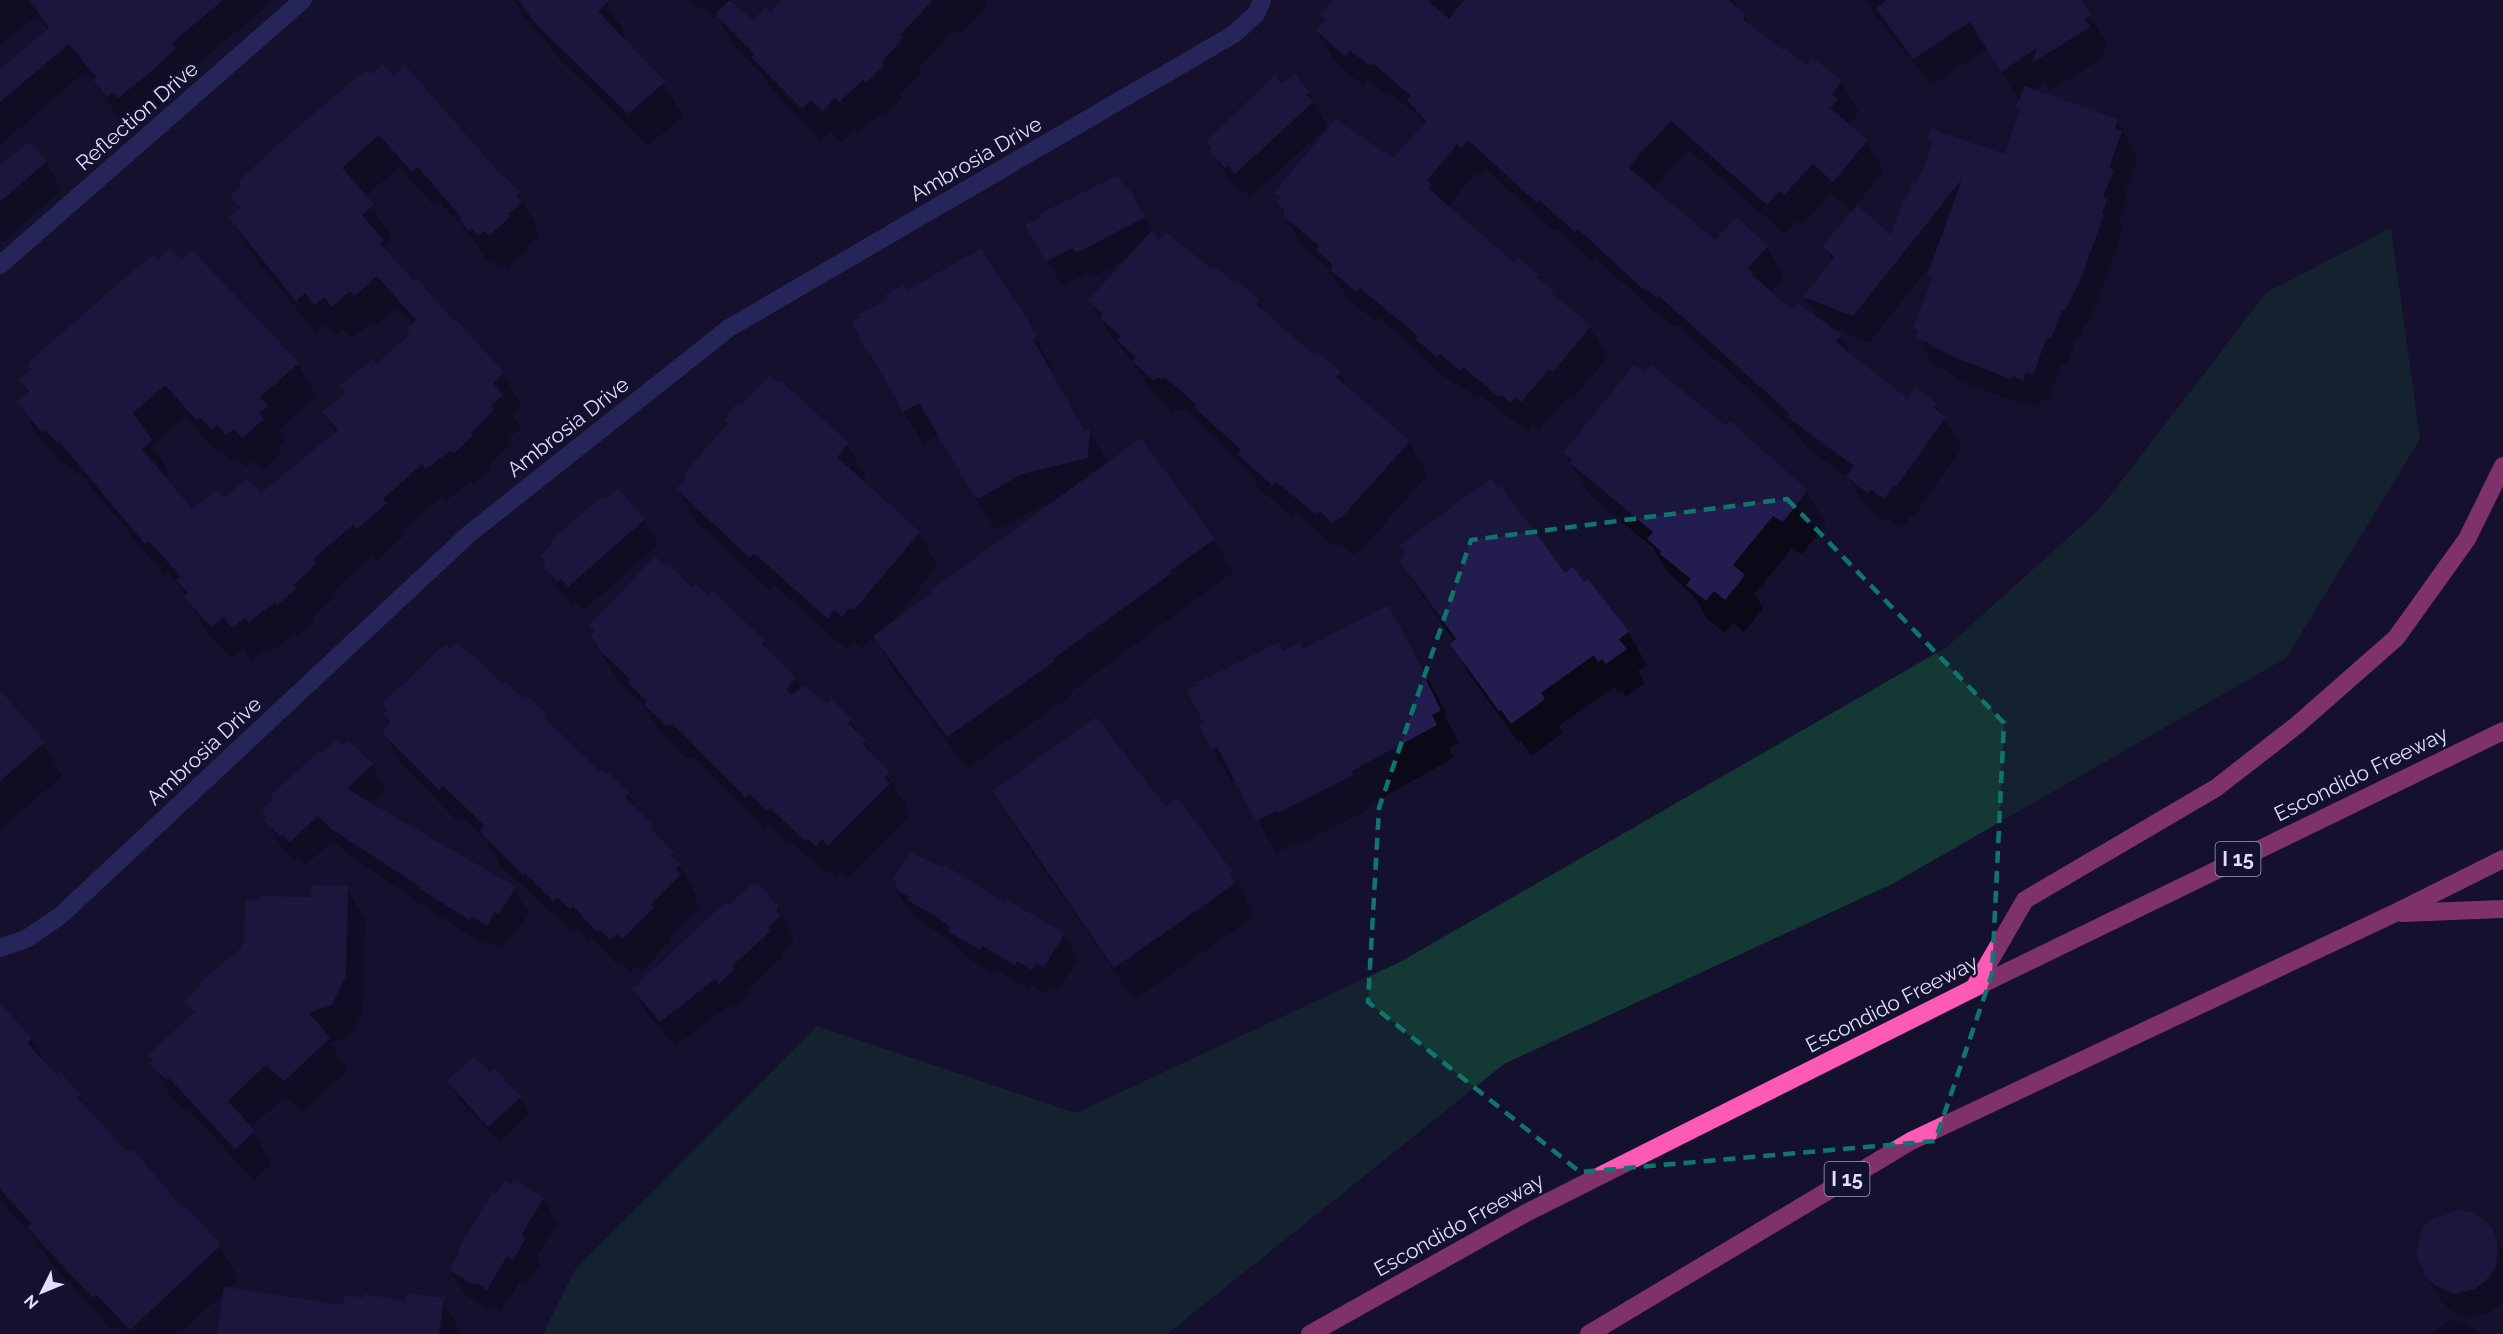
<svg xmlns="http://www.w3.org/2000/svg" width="2503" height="1334" font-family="Raleway,sans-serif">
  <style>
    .green { fill: #143834 }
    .shadow { fill: #0007; fill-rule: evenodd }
    .building { fill: #231d4f }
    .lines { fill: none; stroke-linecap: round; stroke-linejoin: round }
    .minor { stroke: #3b3f8e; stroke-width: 18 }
    .highway { stroke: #ff59b6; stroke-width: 18 }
    .marked { fill: none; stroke: #0f766e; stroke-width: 4.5; stroke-dasharray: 12 8; stroke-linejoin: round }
    .labels { text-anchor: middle; stroke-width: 4.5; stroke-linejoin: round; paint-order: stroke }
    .shield { fill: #14112e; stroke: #a2a0c0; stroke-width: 1.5 }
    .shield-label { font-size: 20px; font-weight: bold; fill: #dfdeff }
    .street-label { font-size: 21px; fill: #dfdeff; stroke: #14112e }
  </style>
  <rect width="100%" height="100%" fill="#14112e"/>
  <polygon class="green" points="2391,228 2420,439 2286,658 1892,884 1504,1064 1167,1334 543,1334 575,1270 817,1026 1076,1113 1402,961 1947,647 2099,510 2267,292"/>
  <g class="shadow">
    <polygon points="0,0 274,0 188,72 191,77 149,116 148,115 135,125 130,119 124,125 86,71 0,145 0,72 48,30 38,16 0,44"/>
    <polygon points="514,0 605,0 626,35 622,39 664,83 683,116 648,146 558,58 549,44 524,18"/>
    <polygon points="688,0 732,0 753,23 771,14 785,0 987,0 984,3 986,7 960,35 955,30 918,68 921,72 900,95 902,98 886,115 882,112 858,134 854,130 842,143 830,131 821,141 772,90 763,76 735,47 717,15 713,18 702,6 698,10"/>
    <path d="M1334,0H1734L1753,28L1806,67L1841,82L1859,112L1850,123L1866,141L1884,171L1856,206L1892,237L1932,147L1928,139L2005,156L2020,113L2017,108L2020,101L1987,49L1930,86L1910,56L1908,57L1877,18L1867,0H2084L2089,8L2087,10L2107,44L2101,48L2106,56L2050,91L2045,83L2032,91L2117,121L2133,148L2137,159L2125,193L2128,199L2119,223L2122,227L2119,243L2089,323L2086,322L2081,338L2077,336L2067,366L2062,364L2048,402L2042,399L2038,407L2028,403L2027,406L1963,382L1946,370L1933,365L1915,329L1932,282L1929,276L1933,262L1869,343L1833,328L1841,336L1854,358L1897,392L1908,399L1936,404L1962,448L1914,516L1912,514L1902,528L1888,519L1886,522L1866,508L1848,478L1807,448L1797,433L1677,325L1675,328L1663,317L1661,318L1596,258L1593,262L1557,229L1555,232L1486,170L1480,177L1475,173L1448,207L1514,264L1538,276L1557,299L1590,327L1608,357L1571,401L1567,398L1539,431L1533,426L1528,432L1481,396L1478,400L1458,383L1455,386L1378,317L1375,321L1349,300L1327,267L1303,246L1277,203L1280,200L1276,193L1326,128L1250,198L1243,190L1240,192L1226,176L1211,151L1208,142L1220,131L1218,129L1275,77L1282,85L1309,92L1328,129L1393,160L1423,126L1417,115L1391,93L1389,96L1368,80L1363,86L1335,61L1317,31L1326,20L1322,14ZM1833,90H1837L1828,101ZM1689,150L1785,234L1797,220L1802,224L1831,194L1852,212L1824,246L1832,262L1805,297L1818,319L1793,312L1770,293L1784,278L1767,247L1715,242L1653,189Z"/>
    <polygon points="367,72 518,193 537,226 535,228 539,235 527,247 528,250 508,268 504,263 498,268 492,261 489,263 471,236 437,199 432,204 399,167 365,197 392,238 385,245 394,261 454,323 456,321 503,374 522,407 513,415 521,428 509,438 512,443 489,466 491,469 473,485 471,481 446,501 442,496 402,532 404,536 376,561 372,557 332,592 335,597 312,619 314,622 297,637 295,634 268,654 265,649 252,660 243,648 231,659 205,630 183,590 168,572 165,576 79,473 77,475 65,462 62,464 37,435 18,402 28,393 21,380 158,261 181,261 192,252 298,364 317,397 279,429 285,440 278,446 282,453 262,470 254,461 246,467 237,457 231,461 221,450 217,453 185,417 153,445 170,474 165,478 192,511 224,500 260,495 336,433 324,413 345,395 341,387 376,366 411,335 413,325 397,308 374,327 370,323 352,339 344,329 335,336 325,325 316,332 249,251 230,218 240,210 232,197"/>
    <polygon points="46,162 62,190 4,241 0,238 0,169"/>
    <polygon points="1125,191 1142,214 1158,243 1214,272 1258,301 1266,315 1315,358 1340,373 1350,391 1409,442 1428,475 1362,549 1352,555 1340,543 1337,546 1333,545 1296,513 1292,518 1258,487 1249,472 1185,408 1181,412 1177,409 1173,413 1153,394 1131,360 1109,334 1090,301 1128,259 1097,275 1091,276 1088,272 1062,286 1027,226"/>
    <polygon points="906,292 1020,311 1054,371 1051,373 1083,430 1089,430 1108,463 1214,540 1233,572 1071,692 1072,695 967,769 893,669 876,639 873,642 871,638 862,649 854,642 847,650 774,585 770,590 697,523 678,490 687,479 685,475 728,425 725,420 847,444 866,477 862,482 919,533 938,566 889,626 1051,504 1041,507 995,530 939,435 923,444 869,355 854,322"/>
    <polygon points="1730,423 1807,491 1826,524 1802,554 1792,548 1755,594 1763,609 1744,632 1733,623 1725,633 1707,619 1696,599 1668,572 1653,548 1591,496 1564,453 1727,428"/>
    <polygon points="644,520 658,545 583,611 576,603 573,606 558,590 544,565 546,563 542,556 555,545"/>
    <polygon points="1401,560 1565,575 1628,632 1647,665 1638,671 1645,683 1626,696 1622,691 1618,694 1614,687 1559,726 1563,733 1531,756 1521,741 1519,743 1471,677 1452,644 1455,642 1420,593"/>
    <polygon points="693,590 764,641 773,658 795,678 802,689 851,720 907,806 904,810 908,817 848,877 842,871 836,878 828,871 825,873 789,840 787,843 768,825 765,829 693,757 687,759 665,738 642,704 619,682 592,637 595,633 591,626"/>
    <polygon points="1407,640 1446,712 1443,714 1459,743 1449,748 1454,758 1369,805 1371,808 1298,846 1296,843 1276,853 1236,780 1232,782 1213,749 1283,653"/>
    <polygon points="502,687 547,717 553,728 600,774 628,794 638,812 673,854 698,898 695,901 699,908 670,937 671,940 642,971 636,966 630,972 623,965 616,964 592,938 589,941 577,929 573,933 500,865 486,840 462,818 458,822 403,766 384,733 390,725 384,715 388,712 384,705"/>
    <polygon points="0,690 43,743 62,776 0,830"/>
    <polygon points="342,748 372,765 386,790 371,804 514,889 529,913 513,938 510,936 502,950 486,940 484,944 434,913 346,853 333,840 305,866 297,858 295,861 279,844 263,812"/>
    <polygon points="994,792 1165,809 1178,800 1232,873 1254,917 1134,1000 1013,825"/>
    <polygon points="895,879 1006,905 1064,934 1078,959 1058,991 1050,987 1046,994 1031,985 1029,989 997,970 994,974 966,957 961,949 910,913 895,888 898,884"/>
    <polygon points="347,888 365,920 363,1009 350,1037 331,1043 347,1071 303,1112 285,1096 251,1128 272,1164 254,1180 188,1109 185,1111 170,1095 150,1055 193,1014 186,1001 312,899"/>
    <polygon points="729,907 778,908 794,942 782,953 784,956 746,991 748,995 734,1008 731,1004 675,1046 648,1015 634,990"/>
    <polygon points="0,1016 31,1038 47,1067 79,1094 90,1114 220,1246 239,1279 228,1289 344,1307 443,1300 462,1334 219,1334 225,1292 180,1334 123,1334 116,1326 112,1330 48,1260 34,1237 0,1201"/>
    <polygon points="489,1074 520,1098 529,1114 499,1143 458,1098 449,1081"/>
    <polygon points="543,1199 557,1224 536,1258 540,1264 527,1284 521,1280 501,1313 492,1307 490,1310 465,1295 450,1270 460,1254 459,1251"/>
    <polygon points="2469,1213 2490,1229 2503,1251 2503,1302 2489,1313 2469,1319 2450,1310 2441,1301 2426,1275 2425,1228 2445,1214"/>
    <polygon points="2454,1318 2480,1332 2482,1334 2430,1334"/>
  </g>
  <g class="building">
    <polygon points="29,0 223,0 172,43 176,48 151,72 118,98 113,92 107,97 93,81 97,78 69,44 0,102 0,69 49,28"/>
    <polygon points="518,0 610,0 598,11 665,82 628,114 537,25"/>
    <polygon points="730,0 753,20 765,7 771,12 782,0 933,0 900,35 903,38 882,62 884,65 866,83 863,80 839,102 835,98 822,111 811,100 802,109 751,57 754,54 715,14"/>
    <polygon points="1332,0 1427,0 1449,19 1464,0 1728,0 1746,14 1743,19 1783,50 1785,48 1806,65 1812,57 1842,81 1832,94 1838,99 1830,108 1868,140 1833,182 1813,164 1784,195 1779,191 1767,205 1671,121 1628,167 1715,240 1737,217 1768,246 1748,268 1753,272 1751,274 1792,310 1798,303 1842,335 1836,342 1898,391 1908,397 1915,387 1937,403 1934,408 1946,417 1896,487 1894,485 1884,499 1870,489 1868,493 1846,477 1854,466 1787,417 1790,414 1778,403 1659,296 1656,298 1644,287 1643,289 1578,229 1575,232 1539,200 1537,203 1468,140 1461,148 1457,144 1427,181 1432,185 1429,189 1514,262 1518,257 1539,275 1537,277 1554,291 1552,293 1591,326 1553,372 1549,369 1521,402 1515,397 1510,403 1501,395 1499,397 1463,367 1460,371 1440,354 1437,357 1415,339 1418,336 1360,288 1357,292 1330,270 1333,265 1316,250 1319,246 1284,216 1284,210 1276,203 1280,197 1274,193 1335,119 1393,158 1426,121 1407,100 1411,96 1373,63 1371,66 1350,51 1345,56 1315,30 1326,19 1320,14"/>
    <polygon points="1887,0 2082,0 2092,15 2085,19 2090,27 2032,63 2037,48 2001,72 1970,22 1913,59 1876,8"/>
    <polygon points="383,64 393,75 405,65 503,177 505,176 520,192 516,195 522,202 508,214 511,216 489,236 484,231 478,236 472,229 469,231 459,219 461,217 418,167 412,172 379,135 342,168 374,204 362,215 384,240 380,243 414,281 416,278 454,321 456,319 504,373 493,383 503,395 491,405 494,410 471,433 473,436 454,453 451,450 426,469 422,464 383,499 387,503 357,529 353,525 313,559 317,563 294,585 297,588 277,605 275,602 249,622 245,617 233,628 223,617 211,627 184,597 188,593 176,580 181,577 149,541 145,544 59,441 57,443 45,430 42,433 16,402 29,391 19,380 31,369 27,365 39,353 142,263 154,255 158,259 171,248 181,259 192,250 299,363 260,397 268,406 259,413 264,419 242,438 234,429 226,435 217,425 211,429 201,418 197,421 165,385 133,413 152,440 142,449 192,509 217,490 224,498 247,478 261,493 338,430 322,412 345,393 339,386 372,360 376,364 410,334 406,329 416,320 377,276 355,296 350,291 332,307 324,297 315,305 305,293 296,301 228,217 240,208 230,196 242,185 238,181 280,143 353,80 367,70 371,74"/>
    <polygon points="1294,73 1310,92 1306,95 1314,101 1235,174 1228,166 1225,168 1209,151 1212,148 1206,141 1275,75 1282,83"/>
    <polygon points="2024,86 2118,119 2115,128 2122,131 2109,168 2114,170 2103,197 2107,199 2102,214 2104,215 2080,281 2065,311 2062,310 2051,339 2047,337 2033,375 2026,372 2023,381 2012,376 2011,379 1945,354 1946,352 1931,346 1931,344 1915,338 1918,331 1913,329 1932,278 1927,276 1962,179 1853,316 1803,297 1834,257 1822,246 1857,205 1891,235 1904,198 1907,199 1913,180 1917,181 1925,164 1932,143 1926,139 1931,128 2004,154 2020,110 2016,108"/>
    <polygon points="30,142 47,161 0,202 0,164"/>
    <polygon points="1118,175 1125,189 1128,187 1145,217 1083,250 1075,252 1072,248 1046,262 1025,225 1041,217 1039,214"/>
    <polygon points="1152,230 1158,241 1166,232 1213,270 1216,267 1236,284 1238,281 1259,300 1256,304 1315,356 1318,352 1341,372 1336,377 1410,441 1343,516 1332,523 1320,511 1318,514 1313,512 1276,482 1273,486 1237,454 1241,450 1194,407 1196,404 1165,377 1162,380 1157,377 1154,381 1132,361 1136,357 1117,340 1121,336 1100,318 1103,314 1088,301"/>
    <polygon points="981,249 1022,310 1037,337 1033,339 1083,429 1090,429 1088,458 1022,474 980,498 975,498 919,403 903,412 870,354 868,355 852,322 861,317 859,314 887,299 885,295 904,285 907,290"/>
    <polygon points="1634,365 1644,373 1651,365 1726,426 1730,421 1808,490 1783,522 1773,516 1733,565 1745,575 1725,600 1714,591 1706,601 1686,585 1691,579 1660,554 1661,551 1647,539 1653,532 1570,463 1572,460 1563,453"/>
    <polygon points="770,375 778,382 780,380 849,443 837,457 920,532 854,610 851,607 842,617 834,610 828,619 754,553 750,558 676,489 687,477 683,475 728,423 724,420 737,403 740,406"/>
    <polygon points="1141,438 1215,539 1170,571 1172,573 1053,659 1055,661 947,737 873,636 933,592 931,590"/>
    <polygon points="1491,478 1499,488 1501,486 1565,573 1573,567 1584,582 1588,579 1629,632 1619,639 1627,649 1606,664 1602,659 1598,662 1594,655 1541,693 1545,699 1511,724 1501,710 1499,711 1450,644 1456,639 1399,560 1406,555 1400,545"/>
    <polygon points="618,488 645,519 568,587 561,579 557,582 542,565 546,562 540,556 553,544 550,541 578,517 602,497 605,500"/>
    <polygon points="655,556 666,566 668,564 693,588 696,584 709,596 713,591 765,641 762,644 796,678 786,690 791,695 805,685 821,701 822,699 827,703 831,699 852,719 848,723 866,740 862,744 890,772 884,778 890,783 828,845 822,839 816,846 808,839 805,841 770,808 767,811 749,793 745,797 673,724 667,726 644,705 647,701 628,683 631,680 598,649 598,644 590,636 595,631 589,626"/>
    <polygon points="1388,605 1428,679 1426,680 1441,710 1432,715 1437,725 1352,771 1353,775 1278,813 1276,811 1256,821 1217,747 1212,750 1199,725 1203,722 1187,691 1198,685 1196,683 1279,642 1283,651 1300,642 1303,649"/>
    <polygon points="457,643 476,658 502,685 506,681 524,699 527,695 548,716 545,718 600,772 602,770 606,774 608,772 629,793 625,797 654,826 651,829 674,853 671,855 680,864 675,869 681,874 651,904 654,907 623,939 617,934 610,940 602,932 596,931 573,906 570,909 557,897 553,901 525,873 523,875 480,832 484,825 443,786 439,790 382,733 390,722 383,715 387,710 382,704 445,644 451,649"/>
    <polygon points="0,690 45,742 0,781"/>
    <polygon points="1096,717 1166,807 1178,798 1233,872 1230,874 1236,883 1114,968 992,791"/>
    <polygon points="336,740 342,746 348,740 373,764 347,789 516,887 499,914 495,912 487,926 472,916 470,920 418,888 422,888 330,828 318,816 290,842 282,834 280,837 263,819 266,816 261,811 273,799 270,796 317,753 323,752"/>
    <polygon points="910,852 943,868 945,865 1005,903 1007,900 1065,933 1044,967 1036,963 1032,970 1017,961 1015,965 982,946 980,950 949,932 951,928 937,917 907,900 909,897 894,888 897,882 893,879"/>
    <polygon points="758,883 779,907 776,910 781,916 768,928 771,931 732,966 735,969 719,984 715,979 660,1022 632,989 726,902 729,905 752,884 754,886"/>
    <polygon points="311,885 348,886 346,976 332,1005 309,1013 330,1038 284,1081 266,1065 228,1101 255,1131 235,1149 169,1078 166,1080 149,1063 153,1060 148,1055 194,1012 184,1001 200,986 198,984 240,949 244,940 245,900 262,900 262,896 310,897"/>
    <polygon points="0,1003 32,1038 27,1043 57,1075 60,1072 80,1094 78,1098 126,1151 133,1150 183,1208 185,1206 221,1245 130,1330 96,1294 93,1298 43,1245 27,1227 31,1223 0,1189"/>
    <polygon points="474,1056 489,1072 494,1068 521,1097 488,1127 447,1081"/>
    <polygon points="514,1179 544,1198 521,1235 526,1238 513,1260 507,1256 487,1290 477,1283 475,1286 449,1270 460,1252 457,1251 492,1193 496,1195 505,1180 511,1184"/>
    <polygon points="2457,1210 2470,1212 2481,1218 2492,1228 2497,1241 2498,1255 2495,1269 2486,1280 2475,1289 2454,1294 2434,1285 2425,1276 2416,1252 2423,1227 2433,1218"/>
    <polygon points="224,1287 343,1305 345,1295 363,1298 364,1294 406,1301 407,1293 444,1298 439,1334 217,1334"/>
  </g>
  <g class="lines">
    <g class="minor">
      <polyline points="0,265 303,0"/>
      <polyline points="0,948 26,939 60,916 469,534 729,328 1234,34 1256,14 1262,0"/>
    </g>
    <g class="highway">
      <polyline points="2401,913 2503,909"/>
      <polyline points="1974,988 2025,900 2216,788 2297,725 2396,638 2467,539 2503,466"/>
      <polyline points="1310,1334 1526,1213 1974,988 2503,731"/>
      <polyline points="1589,1334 1911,1141 2393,914 2503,859"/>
    </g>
  </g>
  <path d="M0 0H2503V1334H0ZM1787,499L2004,723L1992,974L1935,1141L1580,1172L1368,1002L1379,808L1471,540Z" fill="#14112e" fill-opacity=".55" fill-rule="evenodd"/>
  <path class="marked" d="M1787,499L2004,723L1992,974L1935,1141L1580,1172L1368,1002L1379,808L1471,540Z"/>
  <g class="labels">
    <g class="shield">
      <rect x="2215.5" y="842" width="45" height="34" rx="4.5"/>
      <rect x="1824.5" y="1162" width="45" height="34" rx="4.5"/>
    </g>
    <g class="shield-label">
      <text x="2238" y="866">I 15</text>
      <text x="1847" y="1186">I 15</text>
    </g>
    <g class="street-label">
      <text transform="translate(137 116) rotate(-41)" y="7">Reflection Drive</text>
      <text transform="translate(976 159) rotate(-30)" y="7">Ambrosia Drive</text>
      <text transform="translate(568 427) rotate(-38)" y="7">Ambrosia Drive</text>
      <text transform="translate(204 751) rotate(-43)" y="7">Ambrosia Drive</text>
      <text transform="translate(2361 774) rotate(-26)" y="7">Escondido Freeway</text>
      <text transform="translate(1892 1004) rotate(-27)" y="7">Escondido Freeway</text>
      <text transform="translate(1459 1225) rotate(-29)" y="7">Escondido Freeway</text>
    </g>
  </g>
  <g transform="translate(42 1292) rotate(227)" stroke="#14112e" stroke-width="4.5" paint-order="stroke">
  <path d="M0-4.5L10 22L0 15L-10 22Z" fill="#dfdeff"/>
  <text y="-9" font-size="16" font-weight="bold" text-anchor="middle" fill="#dfdeff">N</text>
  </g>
</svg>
